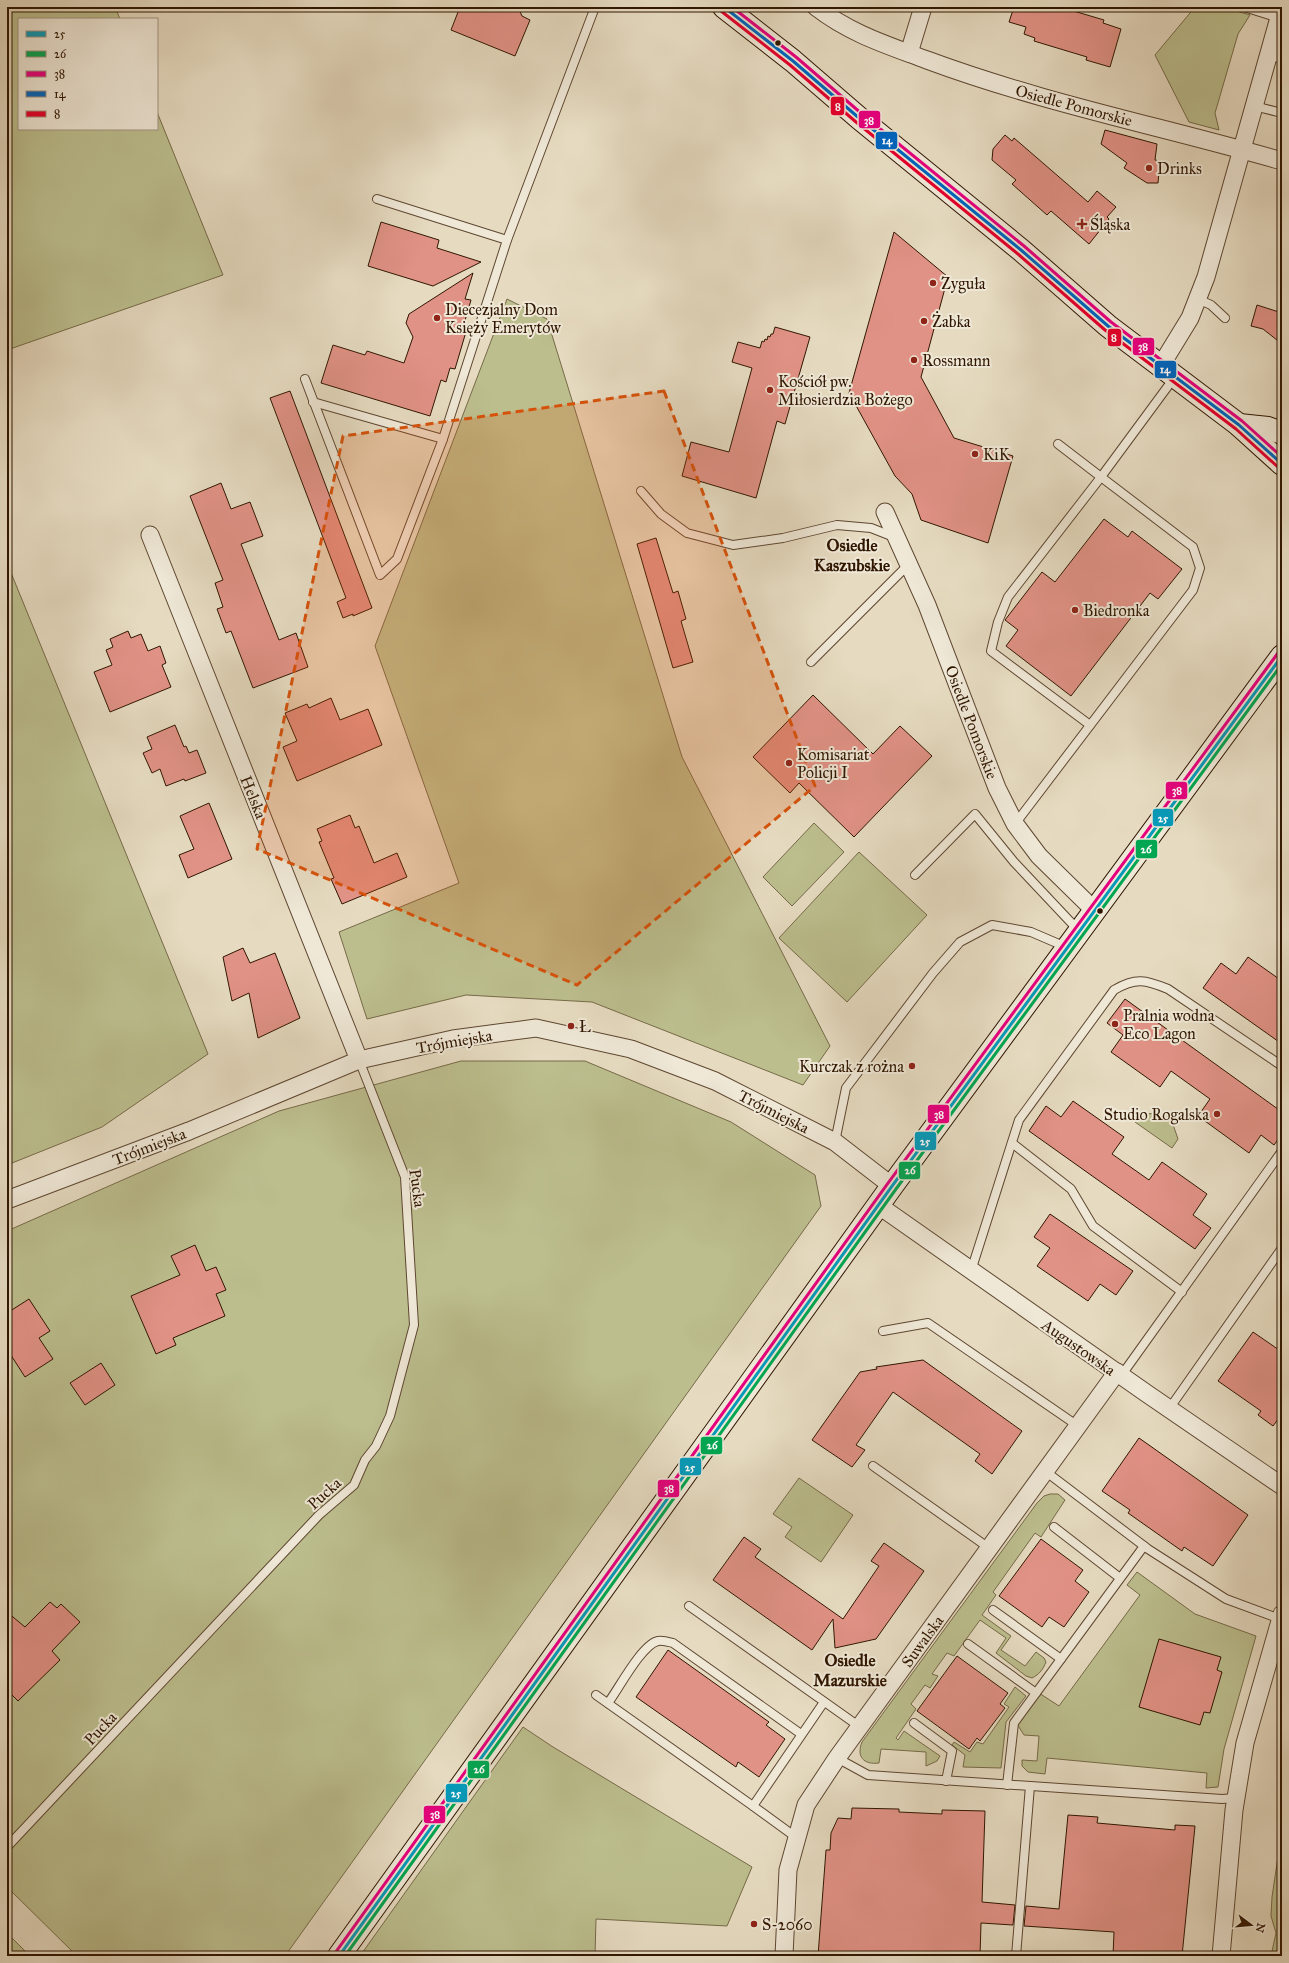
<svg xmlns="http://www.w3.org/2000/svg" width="1289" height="1963" font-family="'IM FELL Great Primer',serif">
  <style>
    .green { fill: #bcbe8e; stroke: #766a48 }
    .building { fill: #e19286; stroke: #301601 }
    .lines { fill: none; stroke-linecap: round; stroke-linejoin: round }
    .lane-casing { stroke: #5e4731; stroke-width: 10 }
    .street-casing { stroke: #5e4731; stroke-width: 19 }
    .secondary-casing { stroke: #301601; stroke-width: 24 }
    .lane { stroke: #efe8d7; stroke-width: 8 }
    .street { stroke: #efe8d7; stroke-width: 17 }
    .secondary { stroke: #efe8d7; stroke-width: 22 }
    .bus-1-casing { stroke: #efe8d7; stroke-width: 6 }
    .bus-2-casing { stroke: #efe8d7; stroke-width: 6 }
    .bus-3-casing { stroke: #efe8d7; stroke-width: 6 }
    .bus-4-casing { stroke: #efe8d7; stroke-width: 6 }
    .bus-5-casing { stroke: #efe8d7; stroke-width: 6 }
    .bus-1 { stroke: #059aba; stroke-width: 3 }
    .bus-2 { stroke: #00a651; stroke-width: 3 }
    .bus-3 { stroke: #e5007d; stroke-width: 3 }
    .bus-4 { stroke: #0065bd; stroke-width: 3 }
    .bus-5 { stroke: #e4002b; stroke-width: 3 }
    .marked { fill: #d6520b; fill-opacity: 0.2; stroke: #d6520b; stroke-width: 3; stroke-dasharray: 8 5; stroke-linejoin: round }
    .bus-dot { fill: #301601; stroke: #efe8d7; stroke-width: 1.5 }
    .poi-dot { fill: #8f2418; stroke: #efe8d7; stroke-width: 1.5 }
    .labels { text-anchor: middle; stroke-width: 4; stroke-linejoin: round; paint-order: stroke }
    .street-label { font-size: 16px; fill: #301601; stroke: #efe8d7 }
    .poi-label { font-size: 16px; fill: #301601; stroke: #efe8d7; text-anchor: start }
    .neighbourhood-label { font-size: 17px; font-weight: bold; fill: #301601; stroke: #efe8d7 }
    .line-badge { stroke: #efe8d7; stroke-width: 1.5 }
    .badge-label { font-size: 11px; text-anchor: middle; font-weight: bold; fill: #fff }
  </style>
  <rect width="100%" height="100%" fill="#e6dbc1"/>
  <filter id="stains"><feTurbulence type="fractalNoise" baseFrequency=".005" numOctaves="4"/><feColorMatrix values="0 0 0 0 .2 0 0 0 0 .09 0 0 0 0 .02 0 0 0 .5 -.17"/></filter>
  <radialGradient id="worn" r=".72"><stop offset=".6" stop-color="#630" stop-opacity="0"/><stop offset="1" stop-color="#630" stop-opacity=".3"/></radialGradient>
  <g class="green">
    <polygon points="7,7 115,7 120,19 19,19 19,129 157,129 157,112 223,275 7,350"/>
    <polygon points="1195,7 1223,7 1250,15 1238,34 1215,113 1219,130 1189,122 1155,55"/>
    <polygon points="507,299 547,319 682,757 830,1046 803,1085 592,1002 466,995 367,1019 339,932 459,883 375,646"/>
    <polygon points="7,563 208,1054 102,1127 7,1165"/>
    <polygon points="814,823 844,852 792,906 763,877"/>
    <polygon points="859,852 927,915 847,1002 779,938"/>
    <polygon points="461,1061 585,1061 731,1122 815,1175 821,1206 285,1956 77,1956 7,1887 7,1231 279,1111"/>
    <polygon points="1169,1113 1178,1139 1172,1148 1135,1122 1141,1114"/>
    <polygon points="799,1478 853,1515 821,1562 785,1537 792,1527 773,1514"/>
    <path d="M1050,1494H1058L1065,1500L1041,1537L1035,1533L993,1592L996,1595L982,1615L1011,1636L1001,1650L1025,1666L1036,1652L1044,1658L1046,1662C1043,1669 1040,1674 1032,1678L1026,1676L996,1653L1006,1638L980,1620L954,1656L947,1653L932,1674L938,1676L930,1688L925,1685L911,1704L916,1709L896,1738L898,1740L904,1731L940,1756L937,1761L926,1766V1752L881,1749L879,1763C864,1765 856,1757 862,1742L1037,1503L1044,1496Z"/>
    <polygon points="1137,1572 1195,1614 1256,1636 1224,1749 1218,1787 1206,1788 1207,1773 1047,1758 1045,1774 1028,1772 1022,1766 1022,1760 1037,1761 1039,1736 1024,1735 1017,1724 1039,1693 1059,1706 1140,1595 1127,1585"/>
    <polygon points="1015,1687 1026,1696 1006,1722 1001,1768 963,1767 965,1755 952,1745 954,1742 970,1752 977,1742 983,1744 1009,1707 1004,1704"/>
    <polygon points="523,1727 553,1747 752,1867 727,1926 596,1919 595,1956 360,1956"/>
    <polygon points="1282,1830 1282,1956 1271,1956 1276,1933 1271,1916 1272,1897"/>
    <polygon points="7,1933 30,1956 7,1956"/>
  </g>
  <g class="building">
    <polygon points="460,7 518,7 522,16 530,20 515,56 451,30"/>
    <polygon points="1014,7 1060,7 1104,20 1103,23 1121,29 1110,67 1086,60 1087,57 1034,41 1035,38 1024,34 1026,27 1009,22"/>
    <polygon points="1105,130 1157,144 1155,160 1160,161 1158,183 1147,183 1124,168 1127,163 1101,144"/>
    <polygon points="1005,135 1012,141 1014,138 1088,202 1097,191 1116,207 1107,217 1109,219 1089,244 1051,211 1047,215 1012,184 1016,180 992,160 993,149"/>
    <polygon points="381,222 439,240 437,248 481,262 433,286 368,266"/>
    <polygon points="894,232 948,277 921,377 954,438 1013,456 988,543 921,520 912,494 895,476 849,393"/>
    <polygon points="473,273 465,299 471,300 464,324 468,325 455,369 450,368 446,382 441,380 430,416 321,383 333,345 365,355 367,351 404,363 413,337 406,323 409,314"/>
    <polygon points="1257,305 1282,313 1282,344 1263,329 1251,326"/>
    <polygon points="775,327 810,337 785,424 777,421 756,498 682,476 691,442 729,452 752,368 732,362 738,342 760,348 762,341 764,342 765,339 767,340 768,336 770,337 771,334 773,334"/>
    <polygon points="290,391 372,608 353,616 353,614 343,618 337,602 346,598 270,398"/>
    <polygon points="221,483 231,509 250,502 263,536 241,544 279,640 296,633 308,667 253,688 231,631 226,633 217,609 223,607 215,583 223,580 190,496"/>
    <polygon points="1104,519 1128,537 1132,531 1182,569 1158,599 1150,593 1071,696 1006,646 1018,630 1005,620 1042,572 1055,582"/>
    <polygon points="656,538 673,593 678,591 686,619 681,621 693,662 673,668 637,544"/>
    <polygon points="128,631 131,638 141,634 148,651 160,646 166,663 162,665 171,687 110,712 94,672 112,665 106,650 113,647 110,639"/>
    <polygon points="813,695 873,754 900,726 932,756 854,837 799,783 790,793 753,757"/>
    <polygon points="331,698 340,720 368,709 382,745 297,781 283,747 297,741 285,713 307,704 309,708"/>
    <polygon points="175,725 184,747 186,746 189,753 197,750 206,773 185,781 184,779 166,786 160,769 152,773 143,753 152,749 147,737"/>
    <polygon points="209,803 232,859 188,878 179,855 194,849 180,816"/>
    <polygon points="350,815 355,828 359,826 374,863 397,853 407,877 342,904 331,879 334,878 319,842 322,841 317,829"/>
    <polygon points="243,948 250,963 275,953 300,1018 258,1038 249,993 232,1001 223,957"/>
    <polygon points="1248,957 1282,981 1282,1044 1203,988 1221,963 1236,974"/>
    <polygon points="1125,999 1282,1112 1282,1134 1274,1145 1261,1135 1249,1153 1198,1116 1210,1099 1171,1071 1160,1087 1111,1052 1123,1035 1107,1023"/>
    <polygon points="1073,1101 1124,1137 1112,1154 1149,1180 1162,1162 1207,1194 1193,1215 1211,1228 1195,1249 1029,1131 1046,1106 1061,1117"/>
    <polygon points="1050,1214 1133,1271 1116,1295 1100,1284 1088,1301 1037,1266 1050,1248 1034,1237"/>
    <polygon points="195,1245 206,1271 216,1267 226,1290 216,1294 225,1316 173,1338 176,1345 156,1354 131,1296 180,1275 171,1256"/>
    <polygon points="29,1299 50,1331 39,1338 53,1359 25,1377 7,1349 7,1313"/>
    <polygon points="1253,1332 1282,1352 1282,1414 1273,1426 1258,1415 1261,1411 1218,1381"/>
    <polygon points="923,1360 1022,1431 992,1474 975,1461 980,1454 893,1392 856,1445 865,1450 852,1467 812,1440 860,1372 877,1369 876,1367"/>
    <polygon points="101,1363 115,1385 85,1405 70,1383"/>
    <polygon points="1139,1438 1248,1515 1213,1566 1184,1547 1182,1551 1128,1513 1130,1510 1102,1491"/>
    <polygon points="744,1537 761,1549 755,1557 843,1619 879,1566 871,1561 884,1543 924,1571 876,1639 835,1648 833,1619 812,1650 713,1580"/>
    <polygon points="1041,1539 1083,1570 1075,1581 1089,1592 1064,1627 1049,1617 1042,1627 999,1596"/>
    <polygon points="50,1602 57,1608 61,1604 80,1622 52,1651 60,1660 18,1701 7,1690 7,1612 25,1627"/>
    <polygon points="1159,1639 1221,1657 1217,1670 1222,1672 1210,1713 1204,1712 1200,1725 1139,1707"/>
    <polygon points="668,1650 769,1722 766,1725 785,1739 759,1777 738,1762 736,1767 636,1697"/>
    <polygon points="957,1656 1008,1693 1000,1704 1005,1708 980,1741 977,1738 969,1749 917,1711"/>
    <polygon points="852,1808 899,1809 899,1812 942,1814 942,1810 985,1811 982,1902 1015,1905 1013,1925 981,1923 980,1956 818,1956 826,1850 830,1850 831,1833 838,1818 851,1819"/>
    <polygon points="1068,1815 1098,1817 1097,1823 1175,1830 1175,1825 1195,1826 1182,1956 1113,1956 1114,1932 1024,1926 1026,1906 1059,1909"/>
  </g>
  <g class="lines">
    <defs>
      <g id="lane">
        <polyline points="1244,7 1279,18"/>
        <polyline points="1268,55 1282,59"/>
        <polyline points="1254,106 1282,113"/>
        <polyline points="377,199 507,240"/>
        <polyline points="1198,299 1211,305 1225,318"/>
        <polyline points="305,379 380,575 397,559 443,439 507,240 595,7"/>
        <polyline points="313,402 443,439"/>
        <polyline points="1058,444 1101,477 1008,597 998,622 991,651 1090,725"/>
        <polyline points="641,491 661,514 687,533 733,545 783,538 837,525 871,528 894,537"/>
        <polyline points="811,662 909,564"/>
        <polyline points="1015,824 1193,590 1200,568 1193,547 1101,477 1174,378"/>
        <polyline points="915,875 975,814 1014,862 1079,931"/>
        <polyline points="835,1142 846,1088 933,973 960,942 992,925 1031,932 1066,947"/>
        <polyline points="1012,1143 1071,1189 1093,1226 1182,1292"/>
        <path d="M971,1271L1019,1120L1114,990C1136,977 1146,980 1168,989L1282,1066"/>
        <polyline points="883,1331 928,1323 1078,1426"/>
        <polyline points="1121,1376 1282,1151"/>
        <polyline points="1169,1409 1282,1248"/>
        <polyline points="873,1466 989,1548"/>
        <polyline points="1045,1471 1148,1549 1226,1599 1280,1619"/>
        <polyline points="1054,1527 1120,1578"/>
        <polyline points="689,1606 860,1727"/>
        <polyline points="993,1610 1061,1659"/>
        <polyline points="968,1644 1036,1693"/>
        <polyline points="596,1695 753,1806 824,1702"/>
        <path d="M608,1703C618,1690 642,1644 658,1641C663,1640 669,1642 673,1643L801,1734"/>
        <polyline points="914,1723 952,1751 946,1781"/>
        <polyline points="837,1758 868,1775 1222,1799 1236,1798"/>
        <polyline points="1007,1785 1014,1723 1144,1546"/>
        <polyline points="753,1806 797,1838"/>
        <polyline points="7,1847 319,1515 354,1485 365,1460 376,1446 390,1416 414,1325 405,1177 359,1060"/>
        <polyline points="1016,1956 1030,1786"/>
      </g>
      <g id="street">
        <path d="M816,7C851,34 887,45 927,60C1043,103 1164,127 1282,161"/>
        <polyline points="909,53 923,7"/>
        <polyline points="1160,367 1190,318 1206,277 1282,7"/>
        <polyline points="885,512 927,605 997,788 1015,824 1039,856 1094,910"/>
        <polyline points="150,535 359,1060"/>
        <polyline points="7,1200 189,1131 359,1060 453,1039 536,1028 631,1049 715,1081 835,1142 892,1186"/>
        <polyline points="878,1205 1146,1393 1282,1486"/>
        <polyline points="784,1956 788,1870 806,1805 837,1758 1117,1372"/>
        <polyline points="1221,1956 1234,1810 1245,1743 1282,1614"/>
      </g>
      <g id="secondary">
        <polyline points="724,7 793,61 859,118 1021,250 1108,326 1239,425 1282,464"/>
        <polyline points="1239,425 1268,428 1282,433"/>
        <polyline points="339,1956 892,1186 1282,656"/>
      </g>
    </defs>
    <use href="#lane" class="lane-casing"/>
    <use href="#street" class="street-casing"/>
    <use href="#secondary" class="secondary-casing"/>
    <use href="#lane" class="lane"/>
    <use href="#street" class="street"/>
    <use href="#secondary" class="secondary"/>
    <defs>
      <polyline id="bus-1" points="339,1956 892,1186 1282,656"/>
      <polyline id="bus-2" points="345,1956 896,1189 1282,664"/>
      <g id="bus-3">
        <polyline points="732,7 796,57 862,114 1024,246 1111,322 1242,421 1282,457"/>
        <polyline points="335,1953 888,1183 1278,653"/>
      </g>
      <polyline id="bus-4" points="724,7 793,61 859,118 1021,250 1108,326 1239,425 1282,464"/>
      <polyline id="bus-5" points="721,11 790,65 856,122 1018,254 1105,330 1236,429 1279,468"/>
    </defs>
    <use href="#bus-1" class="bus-1-casing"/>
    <use href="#bus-2" class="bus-2-casing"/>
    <use href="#bus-3" class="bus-3-casing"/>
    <use href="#bus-4" class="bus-4-casing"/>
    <use href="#bus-5" class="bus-5-casing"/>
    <use href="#bus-1" class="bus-1"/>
    <use href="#bus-2" class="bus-2"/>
    <use href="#bus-3" class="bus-3"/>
    <use href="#bus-4" class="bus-4"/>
    <use href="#bus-5" class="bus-5"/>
  </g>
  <path class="marked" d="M664,391L815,786L577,985L257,849L343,436Z"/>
  <g class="bus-dot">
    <circle cx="778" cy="43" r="3.5"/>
    <circle cx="1100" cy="911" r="3.5"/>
  </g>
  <g class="poi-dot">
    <circle cx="1149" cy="168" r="4"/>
    <path d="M1080 218h4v4h4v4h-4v4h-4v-4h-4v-4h4z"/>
    <circle cx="933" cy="283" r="4"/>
    <circle cx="437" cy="318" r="4"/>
    <circle cx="924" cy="321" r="4"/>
    <circle cx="914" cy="360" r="4"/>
    <circle cx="770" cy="390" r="4"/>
    <circle cx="975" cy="454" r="4"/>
    <circle cx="1075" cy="610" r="4"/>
    <circle cx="789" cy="763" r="4"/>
    <circle cx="1115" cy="1024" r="4"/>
    <circle cx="571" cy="1026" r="4"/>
    <circle cx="912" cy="1066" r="4"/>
    <circle cx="1217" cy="1114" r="4"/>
    <circle cx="754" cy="1924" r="4"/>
  </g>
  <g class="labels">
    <g class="street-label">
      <text transform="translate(1074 105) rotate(15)" y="6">Osiedle Pomorskie</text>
      <text transform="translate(972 722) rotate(69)" y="6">Osiedle Pomorskie</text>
      <text transform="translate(254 797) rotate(68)" y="6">Helska</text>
      <text transform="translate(454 1041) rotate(-10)" y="6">Trójmiejska</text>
      <text transform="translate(774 1111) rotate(27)" y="6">Trójmiejska</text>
      <text transform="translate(149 1146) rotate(-21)" y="6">Trójmiejska</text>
      <text transform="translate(418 1188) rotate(82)" y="6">Pucka</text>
      <text transform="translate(1079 1347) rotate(35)" y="6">Augustowska</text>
      <text transform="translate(324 1493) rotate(-42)" y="6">Pucka</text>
      <text transform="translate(922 1641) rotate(-54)" y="6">Suwalska</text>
      <text transform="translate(100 1728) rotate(-47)" y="6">Pucka</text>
    </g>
    <g class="poi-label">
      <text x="1157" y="174">Drinks</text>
      <text x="1090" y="230">Śląska</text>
      <text x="941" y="289">Zyguła</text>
      <text x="445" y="315">Diecezjalny Dom<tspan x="445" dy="18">Księży Emerytów</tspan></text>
      <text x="932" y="327">Żabka</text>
      <text x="922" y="366">Rossmann</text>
      <text x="778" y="387">Kościół pw.<tspan x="778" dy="18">Miłosierdzia Bożego</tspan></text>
      <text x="983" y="460">KiK</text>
      <text x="1083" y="616">Biedronka</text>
      <text x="797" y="760">Komisariat<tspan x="797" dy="18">Policji I</tspan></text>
      <text x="1123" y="1021">Pralnia wodna<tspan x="1123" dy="18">Eco Lagon</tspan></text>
      <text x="579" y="1032">Ł</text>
      <text x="904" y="1072" text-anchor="end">Kurczak z rożna</text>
      <text x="1209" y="1120" text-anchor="end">Studio Rogalska</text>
      <text x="762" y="1930">S-2060</text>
    </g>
    <g class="neighbourhood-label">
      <text x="852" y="551">Osiedle<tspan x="852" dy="20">Kaszubskie</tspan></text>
      <text x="850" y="1666">Osiedle<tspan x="850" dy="20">Mazurskie</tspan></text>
    </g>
  </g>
  <g class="line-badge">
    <rect x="830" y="96" width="15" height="20" rx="4" fill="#e4002b"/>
    <rect x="858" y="110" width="23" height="19" rx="4" fill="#e5007d"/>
    <rect x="875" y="131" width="23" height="19" rx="4" fill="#0065bd"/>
    <rect x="1107" y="328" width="15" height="19" rx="4" fill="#e4002b"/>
    <rect x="1132" y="337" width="23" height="19" rx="4" fill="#e5007d"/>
    <rect x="1154" y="360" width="23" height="19" rx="4" fill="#0065bd"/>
    <rect x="1165" y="781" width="23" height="19" rx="4" fill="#e5007d"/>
    <rect x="1152" y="808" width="22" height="19" rx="4" fill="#059aba"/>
    <rect x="1135" y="839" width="23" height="20" rx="4" fill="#00a651"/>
    <rect x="927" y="1104" width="23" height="20" rx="4" fill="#e5007d"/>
    <rect x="914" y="1131" width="23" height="20" rx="4" fill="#059aba"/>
    <rect x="898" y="1161" width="23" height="19" rx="4" fill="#00a651"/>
    <rect x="700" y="1436" width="23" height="19" rx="4" fill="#00a651"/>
    <rect x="679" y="1457" width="23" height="19" rx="4" fill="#059aba"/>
    <rect x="657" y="1479" width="23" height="19" rx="4" fill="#e5007d"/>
    <rect x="467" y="1760" width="23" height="19" rx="4" fill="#00a651"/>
    <rect x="445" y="1783" width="23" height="20" rx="4" fill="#059aba"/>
    <rect x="423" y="1805" width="23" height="19" rx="4" fill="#e5007d"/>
  </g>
  <g class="badge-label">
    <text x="838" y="110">8</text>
    <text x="869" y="124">38</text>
    <text x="887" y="144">14</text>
    <text x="1114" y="341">8</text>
    <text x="1143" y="350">38</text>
    <text x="1165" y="373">14</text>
    <text x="1177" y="794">38</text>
    <text x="1163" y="822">25</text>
    <text x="1146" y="853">26</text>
    <text x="939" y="1118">38</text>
    <text x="925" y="1145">25</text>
    <text x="910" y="1174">26</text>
    <text x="712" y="1449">26</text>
    <text x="690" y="1471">25</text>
    <text x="669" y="1492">38</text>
    <text x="479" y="1773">26</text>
    <text x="456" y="1797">25</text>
    <text x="435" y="1818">38</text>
  </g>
  <rect width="1289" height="1963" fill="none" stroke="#e6dbc1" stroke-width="24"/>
  <rect x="8" y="8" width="1273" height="1947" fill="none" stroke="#301601" stroke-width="2"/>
  <rect x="12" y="12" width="1265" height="1939" fill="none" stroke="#301601"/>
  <rect x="18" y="18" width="140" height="112" fill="#efe8d7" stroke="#a39481"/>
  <rect x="26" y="31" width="20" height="6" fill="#059aba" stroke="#a39481"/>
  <text x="54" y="38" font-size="12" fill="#301601">25</text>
  <rect x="26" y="51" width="20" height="6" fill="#00a651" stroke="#a39481"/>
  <text x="54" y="58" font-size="12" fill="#301601">26</text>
  <rect x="26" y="71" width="20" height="6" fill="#e5007d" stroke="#a39481"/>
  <text x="54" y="78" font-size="12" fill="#301601">38</text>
  <rect x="26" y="91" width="20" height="6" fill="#0065bd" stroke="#a39481"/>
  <text x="54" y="98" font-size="12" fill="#301601">14</text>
  <rect x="26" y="111" width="20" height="6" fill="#e4002b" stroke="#a39481"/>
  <text x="54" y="118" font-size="12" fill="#301601">8</text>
  <g transform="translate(1251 1925) rotate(106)" stroke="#efe8d7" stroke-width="3" paint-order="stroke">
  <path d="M0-3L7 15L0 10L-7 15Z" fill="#301601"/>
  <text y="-6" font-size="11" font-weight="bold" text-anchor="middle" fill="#301601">N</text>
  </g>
  <rect width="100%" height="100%" filter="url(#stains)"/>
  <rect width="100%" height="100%" fill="url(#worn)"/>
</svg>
